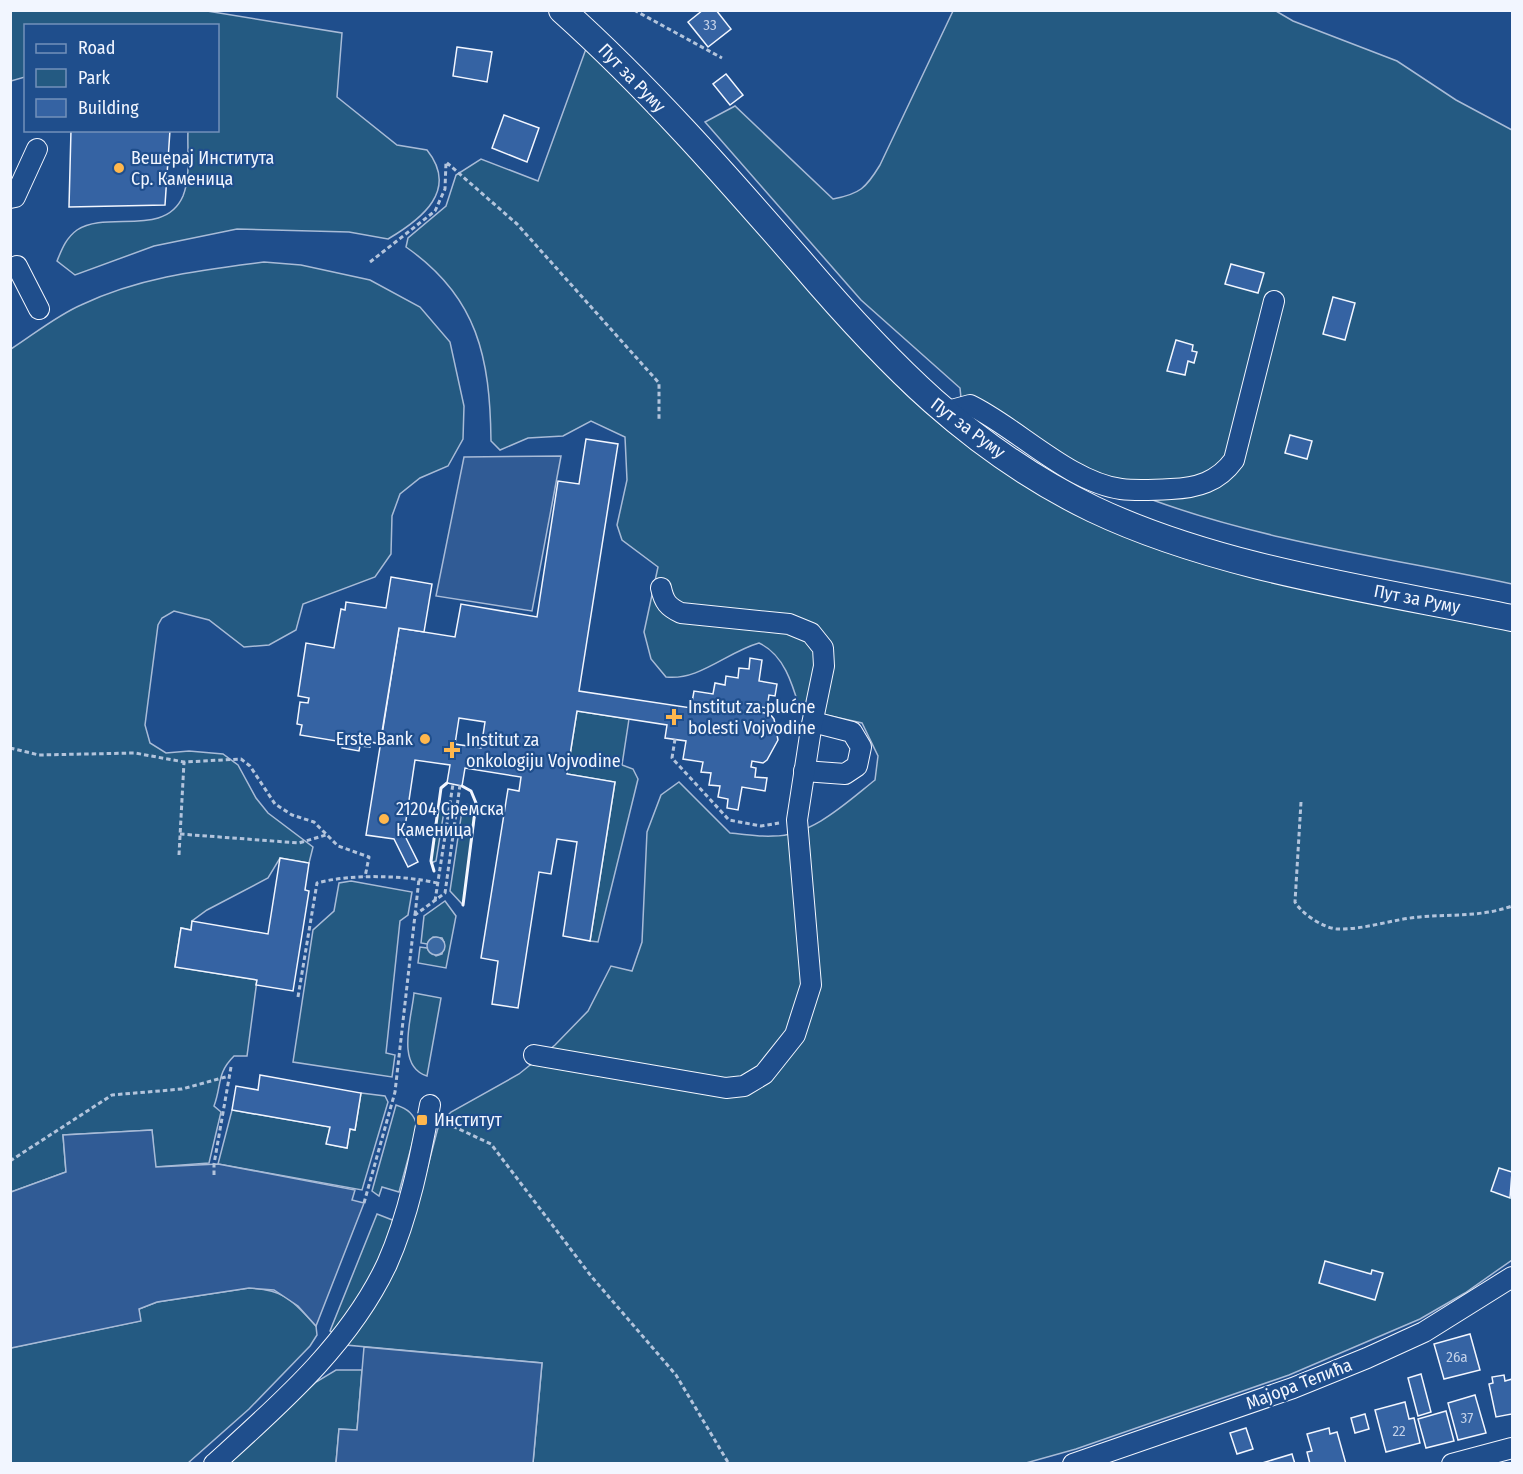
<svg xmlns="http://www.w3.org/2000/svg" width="1523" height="1474" font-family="'Fira Sans Condensed',sans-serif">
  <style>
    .green { fill: #245a82; stroke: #a8bbd7; stroke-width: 1.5 }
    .parking { fill: #305b95; stroke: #a8bbd7; stroke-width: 1.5 }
    .water { fill: #3b69a3; stroke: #a8bbd7; stroke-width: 1.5 }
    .building { fill: #3563a3; stroke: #f2f6ff; stroke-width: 1.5; fill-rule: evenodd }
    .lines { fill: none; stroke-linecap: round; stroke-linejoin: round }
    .minor-casing { stroke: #f2f6ff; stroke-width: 22 }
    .major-casing { stroke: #f2f6ff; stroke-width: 28 }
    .path { stroke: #b3c4dc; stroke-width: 3; stroke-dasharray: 4.5 3; stroke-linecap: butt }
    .minor { stroke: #1f4e8c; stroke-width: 20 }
    .major { stroke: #1f4e8c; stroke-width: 26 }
    .wall { stroke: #f2f6ff; stroke-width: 3 }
    .poi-dot { fill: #ffb74d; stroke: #1f4e8c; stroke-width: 2 }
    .labels { text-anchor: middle; stroke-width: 4.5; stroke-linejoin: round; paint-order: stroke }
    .number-label { font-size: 15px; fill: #c3d1e8 }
    .street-label { font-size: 18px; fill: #f2f6ff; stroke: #1f4e8c }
    .poi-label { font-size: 18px; fill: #f2f6ff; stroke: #1f4e8c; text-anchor: start }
  </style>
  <rect width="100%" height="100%" fill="#1f4e8c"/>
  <g class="green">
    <path d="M11,10L207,11L342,33L337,97L397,145L427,150C459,190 422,219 388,239L349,232L237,229L154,246L75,275L57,261C62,249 66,238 77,230C107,210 165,238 183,196C191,176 187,151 188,131L218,130V26H26L25,77L11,81Z"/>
    <path d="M953,11H1276L1293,21L1397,61L1456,100L1512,130V584C1394,559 1263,541 1150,499C1088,475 1019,430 961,398L960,388L861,300L705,122L735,106L833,199C860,194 866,188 880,165Z"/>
    <path d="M587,46C649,108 707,173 765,239C822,303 875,371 942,426C975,453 1011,475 1047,498L1512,628V1260L1465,1293L1420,1319L1289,1375L1076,1449L1026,1463H533L542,1363L346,1345L415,1215L439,1124L451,1112L519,1074L555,1045L588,1011L611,966L632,971L642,942L647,832L661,795L679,782L730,833C744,834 759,837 773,836C812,836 846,803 875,780L878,756L862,723L826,715L801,713C793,686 785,655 759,643C727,652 699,681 666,677L651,659L644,632L658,567L622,540L617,525L627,480L625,437L591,421L563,436L528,438L500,450L491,441C490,358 478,297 406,247L408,238L446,206L456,175L481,159L538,181Z"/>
    <path d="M264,262L301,265L370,280L420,307L450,342L464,406L463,439L448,466L420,478L400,494L392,516L391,554L375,577L303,604L296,630L269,645L244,647L209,620L174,611L162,618L158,625L145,725L150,743L166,753L189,751L223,754L238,765L256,798L268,813L313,847L309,863L280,858L268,878L207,910L192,921L191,930L181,928L175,967L257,980L247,1056H234C216,1074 222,1085 214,1106L221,1112L209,1163L155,1167L152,1130L63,1135L66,1172L11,1192V349C33,335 56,316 81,305C139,277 202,270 264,262Z"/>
    <polygon points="577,711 629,719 622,765 633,769 638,779 598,942 590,941 615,782 567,774"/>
    <polygon points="463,804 476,806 463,905 450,891"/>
    <polygon points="438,809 444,811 436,861 431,863"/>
    <polygon points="351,881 412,892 408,915 400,921 386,1053 395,1055 392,1077 293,1062 313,930 334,911 339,883"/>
    <polygon points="445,901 456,916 446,968 418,963 420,947 427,948 436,956 442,954 444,942 442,938 433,937 427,944 421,943 424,916"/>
    <path d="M414,993L441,998L427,1076C395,1066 412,1017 414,993Z"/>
    <polygon points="361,1093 385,1096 388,1102 362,1190 218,1164 232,1110 330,1127 327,1144 347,1148 350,1129 355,1130"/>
    <path d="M396,1105C408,1109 414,1114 417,1126L399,1192L382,1187L379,1196L372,1191Z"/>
    <path d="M377,1214L395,1221C381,1262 360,1298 335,1334L330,1331Z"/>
    <path d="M249,1288C285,1290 292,1300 316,1326L317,1335L310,1346L249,1409L188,1463H11L10,1348L140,1321L139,1309L157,1302Z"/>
    <polygon points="336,1370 362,1370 357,1430 339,1429 336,1463 228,1464 316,1382"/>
  </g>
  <g class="parking">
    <polygon points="561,456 532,611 436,596 464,457"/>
    <polygon points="152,1130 156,1167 218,1164 355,1190 352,1200 364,1203 316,1326 298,1306 274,1290 249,1288 157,1302 139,1309 141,1321 11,1348 11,1192 66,1172 63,1135"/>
    <polygon points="364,1347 542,1363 533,1463 336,1463 339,1429 357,1430"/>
  </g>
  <circle class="water" cx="436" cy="946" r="9"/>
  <g class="building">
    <polygon points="703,10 716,10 731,29 708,47 688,22"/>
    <polygon points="457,47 492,52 487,82 453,76"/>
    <polygon points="726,74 743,95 730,105 713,84"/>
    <polygon points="504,115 539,128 527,162 492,148"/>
    <polygon points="71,130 170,130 165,205 69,207"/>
    <polygon points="1231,264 1264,273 1258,293 1225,284"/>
    <polygon points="1333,297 1355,303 1345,340 1323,334"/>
    <polygon points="1176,340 1193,345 1192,351 1197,352 1194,363 1188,361 1185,375 1167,371"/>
    <polygon points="1290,435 1312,441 1307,459 1285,453"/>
    <path d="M586,439L618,444L579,691L691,708L694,691L713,694L715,683L725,685L726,676L738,678L739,668L749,669L750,658L762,660L759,681L777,684L775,696L769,695L767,708L760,707L759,712L770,714L774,719L778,740L767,760L763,763L752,761L751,767L756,768L755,777L767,778L765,791L742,787L738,810L727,808L728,799L718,797L720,786L709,785L711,773L701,772L703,762L683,759L686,741L665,738L667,725L577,711L567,774L615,782L590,941L563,936L577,842L557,839L551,874L539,872L518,1008L492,1004L498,961L481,958L508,789L519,791L521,777L465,768L462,786L447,783L450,765L415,760L404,834L418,862L408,867L394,839L366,835L399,628L455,637L461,604L537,617L558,481L579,484ZM459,718L485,722L481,748L455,744Z"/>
    <polygon points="391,577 432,584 424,632 399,628 380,744 371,742 370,747 360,746 359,751 342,748 343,742 300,735 302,725 297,724 300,702 308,703 309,698 298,696 306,643 334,648 341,609 345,610 346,602 386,608"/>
    <polygon points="280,858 309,863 305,890 309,891 293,991 256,985 257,980 175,967 181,928 191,930 192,921 268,934"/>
    <polygon points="260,1075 361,1093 355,1130 350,1129 347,1148 326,1144 330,1127 232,1110 236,1086 258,1090"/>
    <polygon points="1499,1168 1512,1172 1510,1198 1491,1191"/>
    <polygon points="1325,1261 1371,1274 1372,1270 1383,1273 1375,1300 1319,1283"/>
    <polygon points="1470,1334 1480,1370 1444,1379 1434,1344"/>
    <polygon points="1421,1374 1431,1412 1418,1416 1408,1378"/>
    <polygon points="1504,1375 1505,1381 1512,1379 1512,1414 1496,1417 1489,1384 1493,1383 1492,1377"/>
    <polygon points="1475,1395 1486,1433 1458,1440 1448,1403"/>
    <polygon points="1405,1402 1409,1419 1414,1418 1420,1443 1386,1452 1375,1410"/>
    <polygon points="1446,1411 1454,1441 1426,1448 1418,1419"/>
    <polygon points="1365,1414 1369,1429 1355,1433 1351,1418"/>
    <polygon points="1246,1428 1253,1449 1237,1454 1230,1433"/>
    <polygon points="1329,1428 1330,1434 1337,1432 1346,1464 1310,1464 1307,1452 1312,1451 1307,1434"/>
    <polygon points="1292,1454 1295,1464 1262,1464 1262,1463"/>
  </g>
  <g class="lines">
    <defs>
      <g id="minor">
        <polyline points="10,198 15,197 37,149"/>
        <polyline points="17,266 39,309"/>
        <path d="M944,412L970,405C1016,427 1069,482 1121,489C1137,491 1154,490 1171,489C1197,488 1218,482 1234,460L1274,301"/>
        <polyline points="804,771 845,774 857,766 861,747 852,732 813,722"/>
        <path d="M534,1055L726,1088L744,1086L764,1074L795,1035L811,985L797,820L811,729L824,666L823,648L811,633L789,624L681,613C668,607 664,602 661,588"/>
        <path d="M214,1464C279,1405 349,1345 387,1264C409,1215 420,1158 430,1105"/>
        <polyline points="1073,1464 1293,1388 1367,1358 1424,1332 1512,1277"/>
        <polyline points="1452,1464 1512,1448"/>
      </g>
      <path id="major" d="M562,10C648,87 725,175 800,261C887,363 971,450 1093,509C1219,569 1376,590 1512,618"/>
    </defs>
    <use href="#minor" class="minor-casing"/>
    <use href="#major" class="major-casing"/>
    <g class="path">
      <polyline points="634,10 722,58"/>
      <polyline points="370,262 435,211 445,189 446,162 517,224 659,383 659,421"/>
      <polyline points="675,739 672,758 729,820 761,826 779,823"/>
      <polyline points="10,748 39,755 135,753 184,762 241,759 250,766 275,804 292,815 314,822 338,846 369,857 365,877"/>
      <path d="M1301,802L1295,902C1301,913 1323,928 1337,929C1364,930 1393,919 1420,917C1452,914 1482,917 1512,906"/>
      <polyline points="180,834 299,843 326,835"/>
      <polyline points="179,855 184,762"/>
      <polyline points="435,901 453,784"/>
      <polyline points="415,915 419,879"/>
      <path d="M298,997L317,883C350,874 403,875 437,883"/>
      <polyline points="446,1123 491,1144 591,1276 676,1375 729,1464"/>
      <polyline points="10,1161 112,1095 182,1089 229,1076"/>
      <polyline points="214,1175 214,1164 231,1067"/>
      <polyline points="364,1203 395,1092 415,915 445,893 460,785"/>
    </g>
    <use href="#minor" class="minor"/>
    <use href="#major" class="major"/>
    <g class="wall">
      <polyline points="462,786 471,791 476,803 463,905"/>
      <polyline points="434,871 431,861 441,788 447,783"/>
    </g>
  </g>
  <g class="poi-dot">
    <circle cx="119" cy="168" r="6"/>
    <path d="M671 708h6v6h6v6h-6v6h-6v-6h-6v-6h6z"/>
    <circle cx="425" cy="739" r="6"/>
    <path d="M449 741h6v6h6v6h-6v6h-6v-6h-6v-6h6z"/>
    <circle cx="384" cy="819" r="6"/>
    <rect x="416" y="1114" width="12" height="12" rx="3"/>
  </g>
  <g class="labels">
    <g class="number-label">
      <text x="710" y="30">33</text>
      <text x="1457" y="1362">26a</text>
      <text x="1467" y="1423">37</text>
      <text x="1399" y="1436">22</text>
    </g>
    <g class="street-label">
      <text transform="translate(632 78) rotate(46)" y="6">Пут за Руму</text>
      <text transform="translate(968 428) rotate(37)" y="6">Пут за Руму</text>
      <text transform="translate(1417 599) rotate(11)" y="6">Пут за Руму</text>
      <text transform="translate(1299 1384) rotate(-21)" y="6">Мајора Тепића</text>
    </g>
    <g class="poi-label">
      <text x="131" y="164">Вешерај Института<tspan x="131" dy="21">Ср. Каменица</tspan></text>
      <text x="688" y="713">Institut za plućne<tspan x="688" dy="21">bolesti Vojvodine</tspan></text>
      <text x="413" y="745" text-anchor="end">Erste Bank</text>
      <text x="466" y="746">Institut za<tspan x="466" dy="21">onkologiju Vojvodine</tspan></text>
      <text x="396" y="815">21204 Сремска<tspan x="396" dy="21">Каменица</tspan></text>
      <text x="434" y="1126">Институт</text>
    </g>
  </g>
  <rect width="1523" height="1474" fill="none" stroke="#f2f6ff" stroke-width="24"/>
  <rect x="24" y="24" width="195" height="108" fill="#1f4e8c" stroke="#7391ba" stroke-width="1.5"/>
  <rect x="36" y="44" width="30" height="9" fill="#1f4e8c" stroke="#7391ba" stroke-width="1.5"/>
  <text x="78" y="54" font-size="18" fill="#f2f6ff">Road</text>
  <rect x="36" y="69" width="30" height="18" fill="#245a82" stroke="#7391ba" stroke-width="1.5"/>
  <text x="78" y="84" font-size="18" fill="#f2f6ff">Park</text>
  <rect x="36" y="99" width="30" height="18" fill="#3563a3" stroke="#7391ba" stroke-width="1.5"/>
  <text x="78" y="114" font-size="18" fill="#f2f6ff">Building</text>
</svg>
